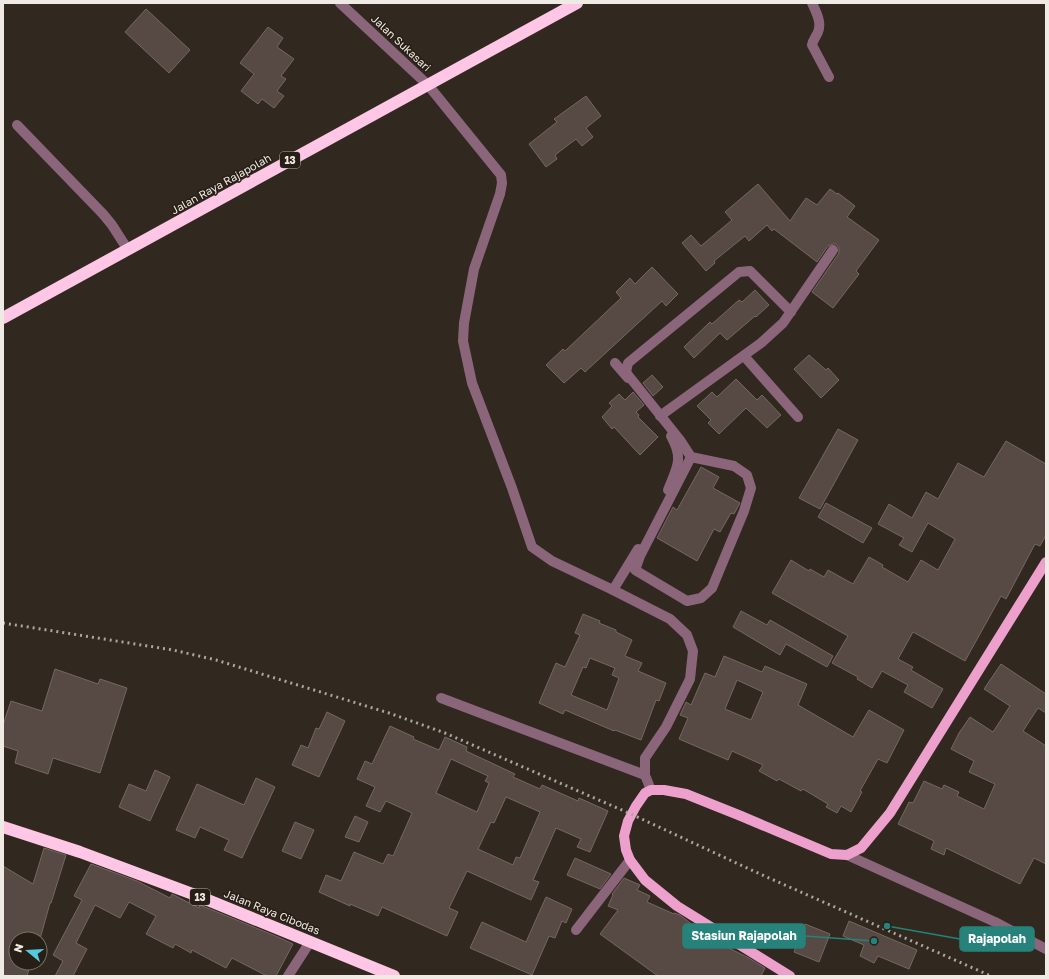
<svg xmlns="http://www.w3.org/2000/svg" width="1049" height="979" font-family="'Golos Text',sans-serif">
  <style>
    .building { fill: #574944; stroke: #766761; fill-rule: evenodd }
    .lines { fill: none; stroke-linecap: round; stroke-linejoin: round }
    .minor { stroke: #8b667b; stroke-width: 10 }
    .major { stroke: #eea0cd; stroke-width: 10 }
    .highway { stroke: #ffc6e5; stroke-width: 12 }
    .rail { stroke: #ada69f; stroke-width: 3; stroke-dasharray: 2 4; stroke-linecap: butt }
    .labels { text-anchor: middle; stroke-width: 3; stroke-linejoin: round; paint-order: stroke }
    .shield { fill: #271e15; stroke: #b4ada6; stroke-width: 1 }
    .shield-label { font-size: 10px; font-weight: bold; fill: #f0eae4 }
    .street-label { font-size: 11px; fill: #f0eae4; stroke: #271e15 }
    .leader { fill: none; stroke: #26827a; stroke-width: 1.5 }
    .callout-dot { fill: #26827a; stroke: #271e15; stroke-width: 1.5 }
    .callout { fill: #26827a; stroke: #26827a; stroke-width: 1.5 }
    .callout-label { font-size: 12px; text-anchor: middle; font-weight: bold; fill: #fff }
  </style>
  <rect width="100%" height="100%" fill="#31281f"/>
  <g class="building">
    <polygon points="146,9 190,50 169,73 125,32"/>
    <polygon points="268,27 283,38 277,47 294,59 281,76 286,79 277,91 284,96 274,108 262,99 258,104 241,91 254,74 240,63"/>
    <polygon points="586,96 601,116 586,128 593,137 582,146 576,139 555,155 557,159 546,167 529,144 557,122 554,119"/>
    <polygon points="758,184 790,221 806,198 817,205 830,189 837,194 838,193 855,206 847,217 879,240 856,271 859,274 833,308 812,292 839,253 839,248 836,244 833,244 828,246 817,262 774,229 772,231 767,225 749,241 745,236 714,261 715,263 706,271 682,243 691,235 701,246 732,220 725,212"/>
    <polygon points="652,267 678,294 666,306 662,301 585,372 581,368 564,383 546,365 563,349 565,351 621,298 616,292 630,278 635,284"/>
    <polygon points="755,290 769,305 756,317 755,316 727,340 720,333 694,358 684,347 710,322 712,324 739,300 742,302"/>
    <polygon points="809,355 826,370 828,368 839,380 821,398 794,369"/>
    <polygon points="652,375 663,387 653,396 643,383"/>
    <polygon points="736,379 757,400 762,395 781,415 767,428 746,408 719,434 708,423 711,420 697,406 712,392 717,397"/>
    <polygon points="633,392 644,405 636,412 639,415 638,417 658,437 640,455 614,427 612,429 602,417 612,406 609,403 619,394 625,400"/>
    <polygon points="838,429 858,440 820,509 799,498"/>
    <polygon points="1006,441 1046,464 1046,535 1040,546 1035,544 1006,599 1001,596 965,661 913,632 898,659 913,667 911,670 943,689 932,708 904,692 908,685 882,671 872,688 857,679 858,677 832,663 848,636 772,593 791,560 809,571 810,569 824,577 828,570 853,584 869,557 883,565 882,567 908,582 921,560 938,570 955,539 928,523 912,552 899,545 904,538 878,524 889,504 912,518 926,492 938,499 958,463 984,477"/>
    <polygon points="701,467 719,477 713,488 740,503 734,514 731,513 720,532 714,529 697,561 657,538 673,507 677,510"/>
    <polygon points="826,503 872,528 863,543 818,517"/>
    <polygon points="741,611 767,625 770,620 833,656 827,667 786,644 780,655 733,627"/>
    <path d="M583,614L600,621L599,623L616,630V632L632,640L625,656L642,663L638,671L666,683L659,701L656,700L641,740L615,730L614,731L565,710L563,714L539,703L556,663L565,667L580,635L575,633ZM590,658L615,668L612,675L619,678L607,710L571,695L583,667L586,668Z"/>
    <path d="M724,656L762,672L765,666L807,684L798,705L853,737L869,710L904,730L887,763L878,759L860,791L862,792L851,812L841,806L837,813L826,807L828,804L803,789L801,791L779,779L777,781L759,771L763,765L732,751L728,760L679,739L688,718L680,715L686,702L691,705L705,673L715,677ZM737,680L763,692L751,720L725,709Z"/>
    <polygon points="1001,664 1046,694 1046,713 1038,708 1023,731 1046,746 1046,864 1034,858 1020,884 946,848 944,855 931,849 934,841 898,824 909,802 913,803 924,781 942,789 944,785 959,792 957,796 984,809 995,784 969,772 974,761 951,749 959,733 970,717 993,732 1010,706 984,689"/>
    <polygon points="55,669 98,684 100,679 127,688 100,773 53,758 48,774 15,763 18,751 3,746 3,725 11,701 42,711"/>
    <polygon points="327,712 345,721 319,777 292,765 301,745 308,748 316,728 319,729"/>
    <path d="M390,726L414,737L413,739L439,750L445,737L467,747L466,751L515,774L513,777L540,789L542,785L578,801L579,798L608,811L590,852L577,847L581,839L556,828L533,880L539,882L531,900L467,871L449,908L458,912L447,936L382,907L378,916L350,904V906L319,892L326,875L341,881L354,852L383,864L388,854L393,856L412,813L386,801L380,812L366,806L375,787L357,779L365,761L372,764ZM451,759L488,776L485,781L489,783L477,812L436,793ZM506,797L540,812L520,858L516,857L513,865L478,849L491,822L494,823Z"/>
    <polygon points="155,770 170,777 150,821 119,807 129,784 146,791"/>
    <polygon points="256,778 275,787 242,858 224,850 229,840 200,827 195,838 176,830 197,784 244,805"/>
    <polygon points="355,816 368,822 359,842 345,837"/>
    <polygon points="295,822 314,830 301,859 282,851"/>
    <polygon points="44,848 66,855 51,903 50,903 40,939 16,939 16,963 31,963 27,976 3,976 3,866 33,884"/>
    <polygon points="575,858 611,874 600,889 567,875"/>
    <polygon points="91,864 137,881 170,898 172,894 199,908 200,905 278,937 293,944 276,976 267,976 232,958 226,968 192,950 191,953 175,944 173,948 146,934 156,916 129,902 120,918 95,905 76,943 87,949 73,976 55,976 63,961 53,955 82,900 74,896"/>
    <polygon points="624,878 640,885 637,890 650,896 647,902 674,914 674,913 680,915 699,930 698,933 749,958 765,968 761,976 658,976 600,934 618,910 608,906 613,895 612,894"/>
    <polygon points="546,897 572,909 566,923 562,921 555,938 549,936 532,975 470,948 482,922 526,942"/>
    <polygon points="849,921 917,950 909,969 878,956 874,963 860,956 864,945 843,936"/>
    <polygon points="805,924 830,934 819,962 794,952"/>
  </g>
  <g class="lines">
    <g class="minor">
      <polyline points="340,3 428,85 501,175 502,183 500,194 474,269 464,323 463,341 472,383 512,488 532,547 552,561 613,590 670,619 687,635 693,651 690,679 666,727 645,758 645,775 651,790"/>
      <path d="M812,3C816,12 822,22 818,32C816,37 813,40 812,45L829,77"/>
      <polyline points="17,125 103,214 112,225 128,250"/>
      <polyline points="744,356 798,417"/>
      <polyline points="615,363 628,378"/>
      <polyline points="660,416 761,343 783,323 833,250"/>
      <polyline points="691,457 640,556 635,570 687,601 701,598 712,588 744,511 751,488 747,475 734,466 691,457 680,440 628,375 626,372 628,363 739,272 750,271 791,312"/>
      <path d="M668,490C677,467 684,459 671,436"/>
      <polyline points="613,590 638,549"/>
      <polyline points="441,698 645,775"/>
      <polyline points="847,855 995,922 1046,949"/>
      <polyline points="576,930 630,860"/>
      <polyline points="288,976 310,942"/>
    </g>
    <polyline class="major" points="790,976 677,906 645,880 630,860 626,850 624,836 628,821 636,806 645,793 651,790 664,790 686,794 741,816 831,854 847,855 861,848 890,813 1046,562"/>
    <g class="highway">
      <polyline points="3,318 577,3"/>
      <polyline points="3,827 80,852 198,896 394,976"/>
    </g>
    <polyline class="rail" points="3,623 173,650 216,660 389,713 445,733 631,814 760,874 991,976"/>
  </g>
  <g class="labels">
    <g class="shield">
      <rect x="280" y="152" width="20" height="16" rx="3"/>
      <rect x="190" y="889" width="20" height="16" rx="3"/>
    </g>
    <g class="shield-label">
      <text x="290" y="164">13</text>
      <text x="200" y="901">13</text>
    </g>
    <g class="street-label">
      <text transform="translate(401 43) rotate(43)" y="4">Jalan Sukasari</text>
      <text transform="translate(221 184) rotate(-29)" y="4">Jalan Raya Rajapolah</text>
      <text transform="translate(272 912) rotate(22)" y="4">Jalan Raya Cibodas</text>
    </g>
  </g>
  <path class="leader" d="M874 941L805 936M887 926L960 939"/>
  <g class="callout-dot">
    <circle cx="874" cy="941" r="4"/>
    <circle cx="887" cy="926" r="4"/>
  </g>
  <g class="callout">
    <rect x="683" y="924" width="122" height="24" rx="4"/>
    <rect x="960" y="927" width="74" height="24" rx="4"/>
  </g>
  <g class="callout-label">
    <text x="744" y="940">Stasiun Rajapolah</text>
    <text x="997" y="943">Rajapolah</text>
  </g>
  <rect width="1049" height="979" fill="none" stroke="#f0eae4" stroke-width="8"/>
  <g transform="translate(28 951) rotate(288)"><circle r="19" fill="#271e15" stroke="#777068"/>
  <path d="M0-3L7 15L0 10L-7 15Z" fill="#54cade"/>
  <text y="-6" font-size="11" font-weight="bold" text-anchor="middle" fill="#f0eae4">N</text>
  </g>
</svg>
